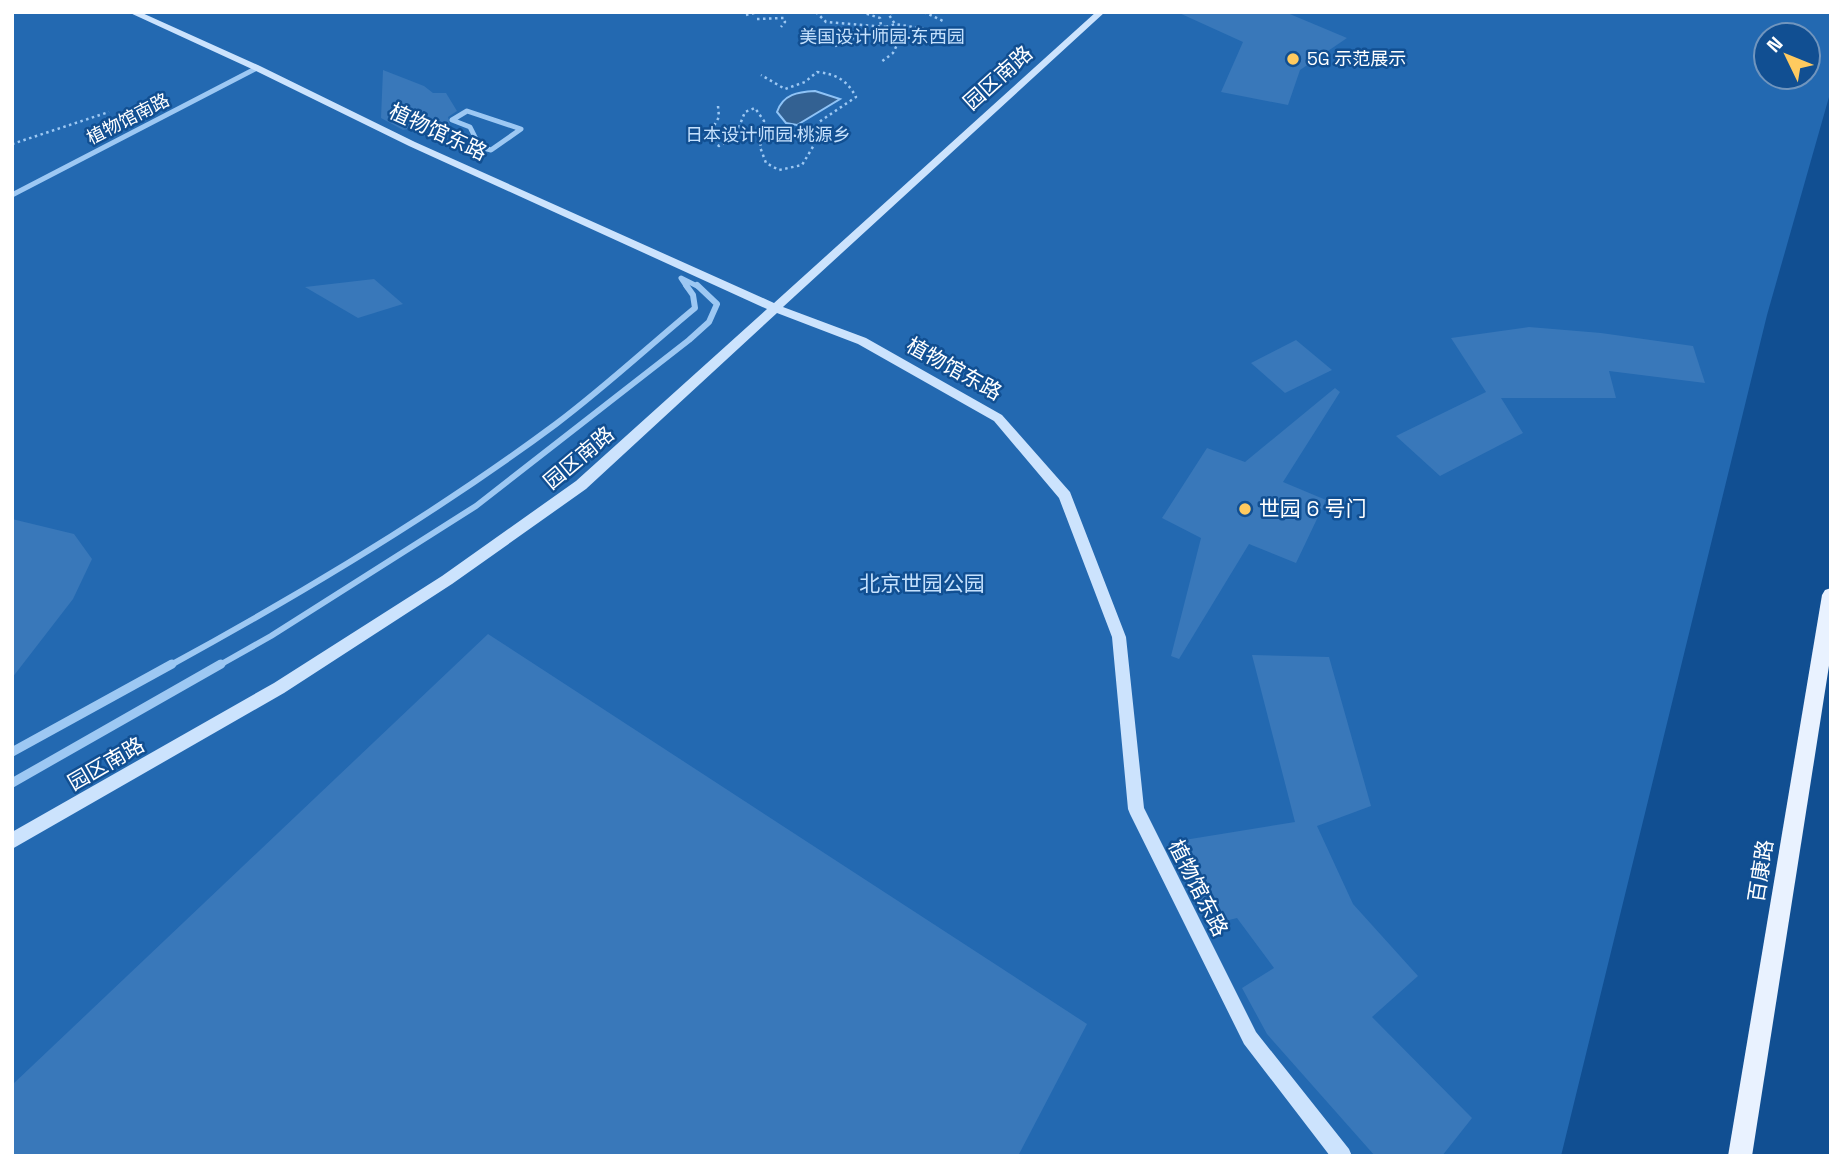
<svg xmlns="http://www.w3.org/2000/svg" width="1843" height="1168" font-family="'Space Grotesk','Noto Sans SC',sans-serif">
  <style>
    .green { fill: #2369b1; fill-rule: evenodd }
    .water { fill: #336192; stroke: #8fc3f6; stroke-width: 2 }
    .building { fill: #3978ba }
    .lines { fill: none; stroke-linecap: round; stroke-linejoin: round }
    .path { stroke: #9dc8f3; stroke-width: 2.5; stroke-dasharray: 2.5 3.5; stroke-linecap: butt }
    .street-far2 { stroke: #9dc8f3; stroke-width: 5 }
    .street-far1 { stroke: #9dc8f3; stroke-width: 6 }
    .street { stroke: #9dc8f3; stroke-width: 9 }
    .secondary { fill: #cce3fd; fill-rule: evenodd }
    .primary { fill: #e9f2ff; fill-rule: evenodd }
    .poi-dot { fill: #ffca5f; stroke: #114f92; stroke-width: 2.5 }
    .labels { text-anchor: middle; stroke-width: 5; stroke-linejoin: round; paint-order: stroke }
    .far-park-label { font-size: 18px; fill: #c5e1fd; stroke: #114f92 }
    .far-poi-label { font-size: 18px; fill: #fff; stroke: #114f92; text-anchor: start }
    .far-street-label { font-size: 18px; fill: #fff; stroke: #114f92 }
    .street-label { font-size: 21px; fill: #fff; stroke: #114f92 }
    .poi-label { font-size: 21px; fill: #fff; stroke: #114f92; text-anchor: start }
    .park-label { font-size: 21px; fill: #c5e1fd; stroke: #114f92 }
  </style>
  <rect width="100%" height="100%" fill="#114f92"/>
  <path class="green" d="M12,12H1831V90L1767,315L1561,1156H12ZM1766,35H1808V77H1766Z"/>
  <path class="water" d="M815,91L840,99L797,125L786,123L777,112C783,94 798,92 815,91Z"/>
  <g class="building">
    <polygon points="1177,12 1285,12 1347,38 1300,70 1288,105 1221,92 1243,42"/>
    <polygon points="383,70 424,86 433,93 446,93 457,111 448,117 450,125 434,129 421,127 403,130 381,118"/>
    <polygon points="374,279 403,304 358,318 305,287"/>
    <polygon points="1529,327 1601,333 1693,346 1705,383 1609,371 1616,398 1501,398 1523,433 1440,476 1396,436 1486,392 1451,338"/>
    <polygon points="1296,340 1332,370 1285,393 1251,363"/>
    <polygon points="1335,388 1340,392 1283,482 1326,500 1296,563 1249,544 1179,659 1171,656 1201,538 1162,518 1207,448 1245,462"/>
    <polygon points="12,519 74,534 92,559 73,599 12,678"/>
    <polygon points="488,634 1087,1024 1018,1156 12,1156 12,1085"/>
    <polygon points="1252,655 1329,657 1371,806 1317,826 1353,904 1418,976 1372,1017 1472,1118 1442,1156 1375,1156 1267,1034 1242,988 1274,968 1237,918 1209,925 1175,862 1172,842 1295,822"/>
  </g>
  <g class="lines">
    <g class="path">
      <polyline points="816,12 826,22 886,27 879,37 897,45 893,53 881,62"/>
      <polyline points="861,12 880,18 881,26"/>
      <polyline points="893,12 889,15 895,24"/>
      <polyline points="924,12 943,21"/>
      <polyline points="746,15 758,12"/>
      <polyline points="757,19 784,18 785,22 781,27"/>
      <polyline points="886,27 895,24 931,30"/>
      <polyline points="835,46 858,36 879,37"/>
      <path d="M718,106L719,117L707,138L719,146L735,137L745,112L755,108L764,121L760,147L766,163L779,170L802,165L814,145L813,136L819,122L856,97C847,80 836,74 817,72L805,82L785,89L761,75"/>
      <polyline points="12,144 109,112"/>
    </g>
    <g class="street-far2">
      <polygon points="467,111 521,129 491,150 480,147 470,127 452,120"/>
      <polyline points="12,195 257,68"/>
      <polyline points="687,287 681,278 699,287"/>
    </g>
    <g class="street-far1">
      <path d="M169,666C301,594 435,514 556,424C604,388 649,346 695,308L693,295L686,285"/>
      <polyline points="218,666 271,636 476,506 689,340 709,322 717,304 697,285"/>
    </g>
    <g class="street">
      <polyline points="12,752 172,664"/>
      <polyline points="12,783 221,664"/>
    </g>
    <polygon class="secondary" points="128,12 140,12 260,66 415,142 774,303 1096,12 1105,12 783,307 866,338 1002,415 1070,492 1126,637 1144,808 1256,1032 1349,1149 1352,1156 1330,1156 1244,1044 1130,814 1128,809 1112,637 1059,498 994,421 858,344 777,313 586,489 452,584 284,693 12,849 12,832 274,683 442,576 576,481 767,309 409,146 254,70"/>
    <polygon class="primary" points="1831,588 1831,653 1752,1156 1728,1156 1822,595 1825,590"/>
  </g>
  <g class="poi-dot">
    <circle cx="1293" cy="59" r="7"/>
    <circle cx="1245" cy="509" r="7"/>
  </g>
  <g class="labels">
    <g class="far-park-label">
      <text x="882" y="43">美国设计师园·东西园</text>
      <text x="768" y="141">日本设计师园·桃源乡</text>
    </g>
    <g class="far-poi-label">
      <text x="1307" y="65">5G 示范展示</text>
    </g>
    <g class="far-street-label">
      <text transform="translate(128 119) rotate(-27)" y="6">植物馆南路</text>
    </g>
    <g class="street-label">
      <text transform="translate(998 78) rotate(-42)" y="7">园区南路</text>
      <text transform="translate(438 132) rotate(25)" y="7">植物馆东路</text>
      <text transform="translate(954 369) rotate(29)" y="7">植物馆东路</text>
      <text transform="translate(579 458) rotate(-40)" y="7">园区南路</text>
      <text transform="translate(106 764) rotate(-30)" y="7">园区南路</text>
      <text transform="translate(1761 871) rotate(-81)" y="7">百康路</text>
      <text transform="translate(1198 888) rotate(63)" y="7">植物馆东路</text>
    </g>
    <g class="poi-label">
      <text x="1259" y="516">世园 6 号门</text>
    </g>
    <g class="park-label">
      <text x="922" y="591">北京世园公园</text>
    </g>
  </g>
  <rect width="1843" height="1168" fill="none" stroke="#ffffff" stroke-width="28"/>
  <g transform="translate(1787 56) rotate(313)"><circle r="33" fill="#114f92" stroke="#7095be" stroke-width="2"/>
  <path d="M0-5L12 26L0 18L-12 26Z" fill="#ffca5f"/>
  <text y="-10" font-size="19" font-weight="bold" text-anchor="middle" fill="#ffffff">N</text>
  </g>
</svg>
